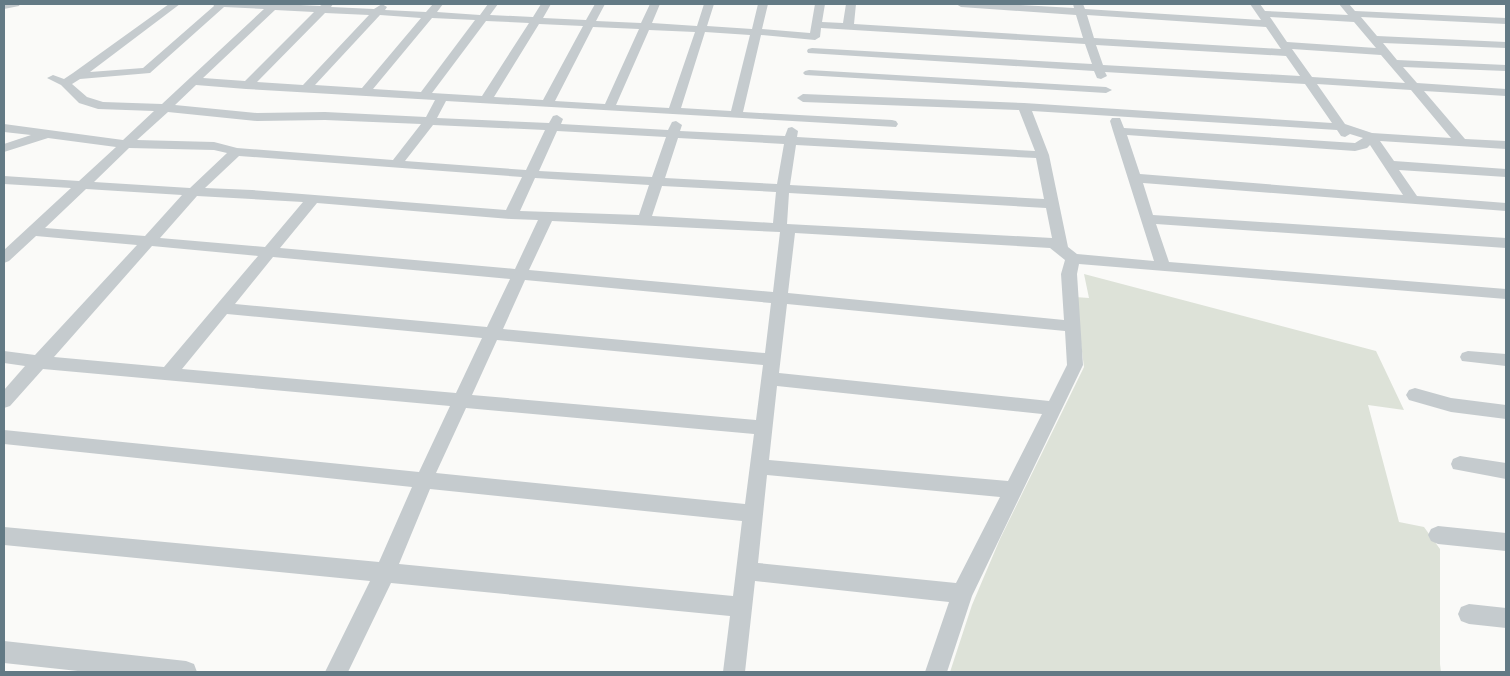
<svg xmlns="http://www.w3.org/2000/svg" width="1510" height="676" font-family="'Public Sans',sans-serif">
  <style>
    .green { fill: #dde2d8 }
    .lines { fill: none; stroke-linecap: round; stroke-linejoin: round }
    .street { fill: #c5cbce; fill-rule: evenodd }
  </style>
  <rect width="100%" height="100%" fill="#fafaf8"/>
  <polygon class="green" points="1084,274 1376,351 1404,410 1368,405 1399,522 1424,527 1440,549 1440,664 1441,672 950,672 972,605 1000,539 1084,367 1075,297 1089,298"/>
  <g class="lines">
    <g class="street">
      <polygon points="4,4 20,4 19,6 4,9"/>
      <path d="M169,4H180L90,72L143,68L214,6L213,4H281L320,6L323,4H333L331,7L374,9L382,4L387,7L385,10L426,12L433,4H443L437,12L480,15L488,4H498L490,15L533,17L541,4H551L543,18L586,20L595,4H605L596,21L641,23L650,4H660L652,23L697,26L704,4H714L707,26L752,29L758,4H768L762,29L810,33L815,4H825L822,22L843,23L846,4H856L854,24L1083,38L1076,15L961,7L956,4H1004L1074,8L1073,4H1083L1085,9L1261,20L1250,4H1260L1265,11L1348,15L1339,4H1349L1355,11L1506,18V24L1361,17L1377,36L1506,42V48L1383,43L1397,60L1506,65V71L1403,67L1417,83L1506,89V96L1424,91L1465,139L1506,141V149L1380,141L1394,161L1506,169V177L1399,170L1417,196L1506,203V211L1143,183L1153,215L1506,238V248L1156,224L1169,262L1506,289V299L1079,264L1077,274L1083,365L972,596L947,672H925L949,602L755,581L745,672H723L730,616L391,583L348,672H325L370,581L4,545V527L379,562L412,487L4,444V430L419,472L450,406L43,369L10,406L4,408V390L25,366L4,363V351L35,355L137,245L36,236L9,261L4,263V250L71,188L4,184V176L79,181L116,147L48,138L4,152V144L31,135L4,132V124L123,140L154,111L98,109L79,103L61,85L47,78L53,75L64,79L73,73ZM224,7L264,9L162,104L103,102L87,97L72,84L80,79L150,73ZM275,10L314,12L245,81L203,78ZM325,13L369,15L303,85L257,82ZM380,15L421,18L362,88L315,85ZM1087,15L1266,27L1281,49L1094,38ZM1270,17L1354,22L1376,48L1287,42ZM432,18L475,20L421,92L373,89ZM486,21L529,23L482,96L432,93ZM539,24L583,26L543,100L494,97ZM593,27L639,29L605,104L555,101ZM821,28L1085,44L1092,64L812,48L808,49L807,51L808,53L1094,71L1097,78L1101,79L1107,76L1105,72L1305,84L1332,123L1024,103L803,94L797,98L803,102L1019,110L1035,151L797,137L798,131L792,127L788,128L785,136L680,131L682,125L676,121L672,122L668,130L561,124L563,119L557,115L553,116L549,123L437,118L446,101L896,127L898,124L896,121L892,120L743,112L761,35L815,40L820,37ZM649,30L695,32L669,108L616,105ZM705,32L750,35L731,111L681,108ZM1096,45L1286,56L1300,76L1103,65ZM1292,49L1381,55L1405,83L1312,77ZM1317,84L1411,90L1451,138L1372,133L1345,124ZM196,85L246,89L435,100L426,117L325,112L257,113L175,105ZM1032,111L1337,130L1341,136L1345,137L1350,134L1363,138L1355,143L1124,128L1120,118H1112L1110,121L1113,131L1154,261L1077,254L1068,247L1049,155ZM168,112L257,121L325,120L421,124L393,160L237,148L214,142L137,140ZM433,125L545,130L526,170L405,161ZM557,131L666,137L652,177L539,171ZM1127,135L1355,151L1367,148L1370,145L1403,195L1140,174ZM678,138L784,144L777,184L665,178ZM796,145L1036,158L1044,199L790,185ZM129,148L214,150L227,153L190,188L94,182ZM239,156L522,177L506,210L252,190L205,188ZM535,178L649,185L639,215L520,211ZM662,186L776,192L773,223L652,216ZM86,189L182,195L145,236L45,228ZM789,193L1046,208L1052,238L787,224ZM197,196L303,202L265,247L160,238ZM317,203L511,219L538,220L515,269L280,248ZM552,221L780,232L773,292L529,270ZM795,233L1050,248L1065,260L1061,274L1064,320L788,293ZM152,246L258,256L164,367L54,357ZM273,257L510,279L487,327L235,304ZM525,280L771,303L765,353L503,329ZM787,304L1065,331L1067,365L1049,401L779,373ZM227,314L482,338L456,393L182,369ZM497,340L763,365L756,420L472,395ZM777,386L1042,414L1008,481L769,460ZM466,408L754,434L745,504L436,473ZM767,475L1000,497L956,583L758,563ZM430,489L742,521L733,596L399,564Z"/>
      <polygon points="809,70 1106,87 1112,90 1106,93 805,75 803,73 805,71"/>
      <polygon points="1468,351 1506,354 1506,366 1462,361 1460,357 1462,353"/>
      <polygon points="1415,388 1451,398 1506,405 1506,419 1451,412 1409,400 1406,395 1409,390"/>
      <polygon points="1460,456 1506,463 1506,479 1453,469 1451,464 1453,459"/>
      <polygon points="1438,526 1506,533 1506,551 1438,544 1431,541 1428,535 1431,529"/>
      <polygon points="1469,604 1506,608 1506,628 1469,624 1461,621 1458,614 1461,607"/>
      <polygon points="4,641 186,661 194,664 197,672 87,672 4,663"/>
    </g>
  </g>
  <rect width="1510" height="676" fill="none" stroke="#637a85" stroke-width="10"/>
</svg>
